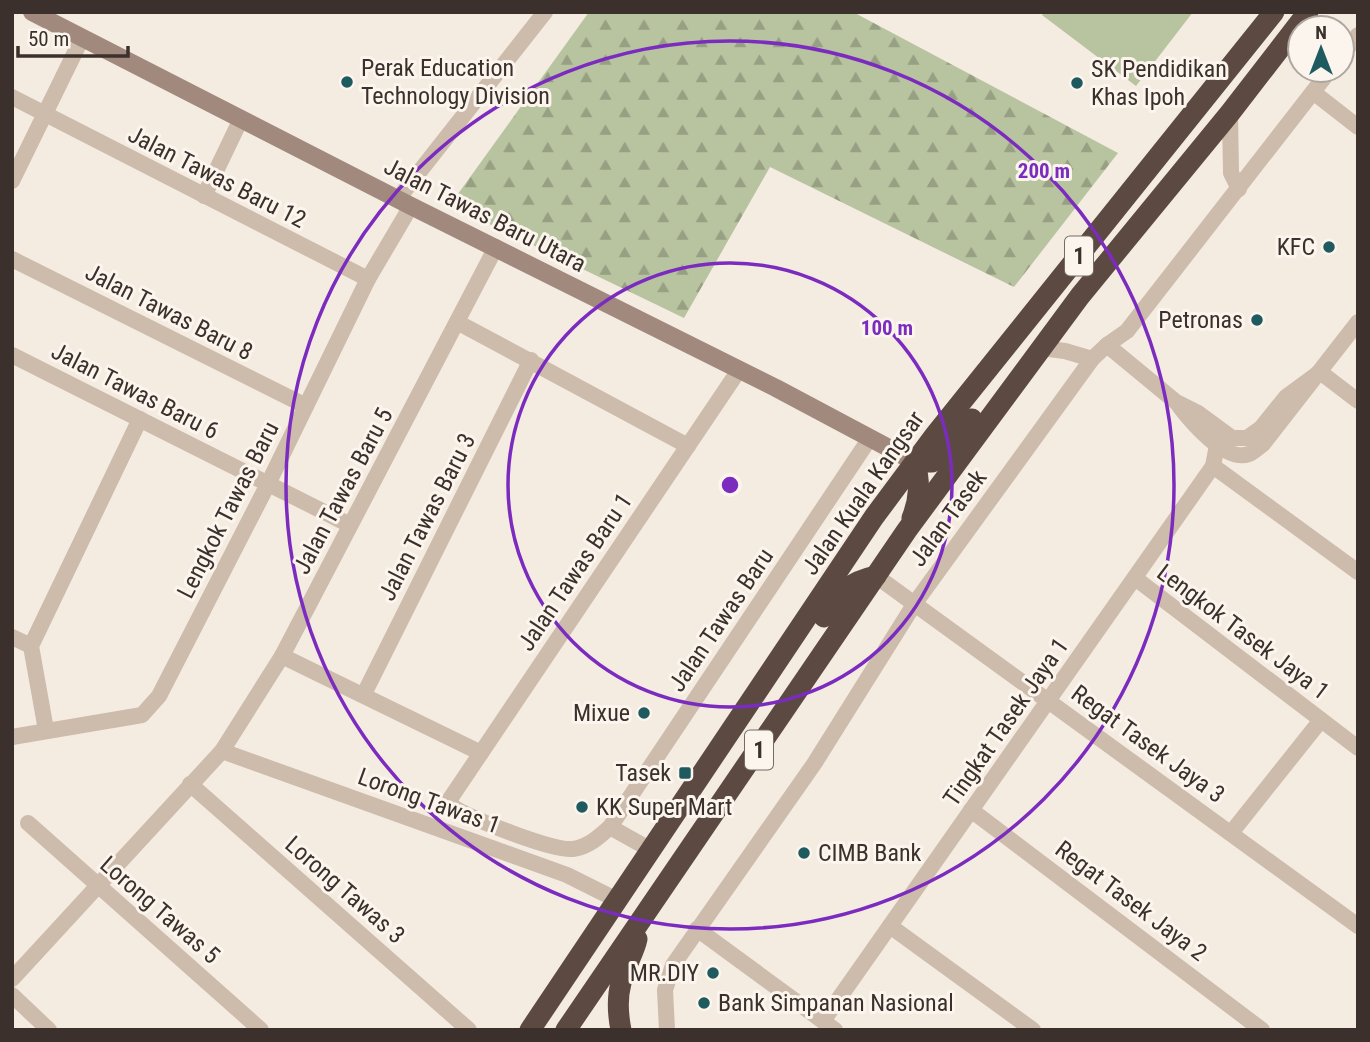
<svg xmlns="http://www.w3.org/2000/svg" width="1370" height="1042" font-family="'Roboto Condensed',sans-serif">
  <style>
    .grass { fill: #b8c4a0 }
    .forest { fill: url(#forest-firs) }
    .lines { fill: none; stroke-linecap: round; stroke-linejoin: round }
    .street { stroke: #cdbbac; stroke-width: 16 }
    .secondary { stroke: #a18a7d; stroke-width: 18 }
    .highway { stroke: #5c4a42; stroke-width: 21 }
    .ring { fill: none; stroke: #7b2cbf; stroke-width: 3.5 }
    .poi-dot { fill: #1f5a5e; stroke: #fbf5ee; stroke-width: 2.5 }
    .labels { text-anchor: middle; stroke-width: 6; stroke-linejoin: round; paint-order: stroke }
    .shield { fill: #fbf5ee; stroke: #756b66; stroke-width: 2 }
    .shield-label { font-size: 23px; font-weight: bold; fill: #3b302b }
    .poi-label { font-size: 24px; fill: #3b302b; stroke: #fbf5ee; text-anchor: start }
    .street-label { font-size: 24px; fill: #3b302b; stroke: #fbf5ee }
    .centre { fill: #7b2cbf; stroke: #fbf5ee; stroke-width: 3.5 }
    .ring-label { font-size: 21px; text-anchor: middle; font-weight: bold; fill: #7b2cbf; stroke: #fbf5ee; stroke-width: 6; stroke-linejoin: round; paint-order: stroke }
  </style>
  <defs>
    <pattern id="forest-firs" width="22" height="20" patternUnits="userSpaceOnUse" patternTransform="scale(1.75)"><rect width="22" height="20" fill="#b8c4a0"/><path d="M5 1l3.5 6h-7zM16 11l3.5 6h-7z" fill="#97a083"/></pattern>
  </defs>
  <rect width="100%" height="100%" fill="#f4ebe1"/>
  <polygon class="grass" points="1044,12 1193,12 1136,86 1042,15"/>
  <polygon class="forest" points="589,12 853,12 1118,153 1014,287 770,167 684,318 450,205"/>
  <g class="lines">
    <g class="street">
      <polyline points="1342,55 1358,35"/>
      <polyline points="1313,92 1358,127"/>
      <polyline points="12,97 368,279"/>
      <polyline points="1230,113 1231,173 1239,189"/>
      <polyline points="12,181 82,38"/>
      <polyline points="204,196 241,119"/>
      <polyline points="398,199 545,12"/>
      <polyline points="12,259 306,406"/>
      <polyline points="457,322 688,446"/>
      <polyline points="1107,345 1176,402 1198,413 1232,438 1247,438 1261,428 1286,397 1320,372"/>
      <polyline points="1041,348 1065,351 1092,359"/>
      <polyline points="12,355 350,525"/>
      <path d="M739,370L450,799L453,807C472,819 552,851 573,849C588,847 599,837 610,827L870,438"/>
      <polyline points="1320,372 1358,401"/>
      <path d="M1179,406C1192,423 1226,463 1249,454C1254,452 1259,447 1263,444L1358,322"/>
      <polyline points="1213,466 1358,572"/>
      <polyline points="876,576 1358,926"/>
      <polyline points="1135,578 1358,748"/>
      <polyline points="12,637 31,646"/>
      <polyline points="282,656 481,753"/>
      <polyline points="364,694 531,360"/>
      <polyline points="46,730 31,646 140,419"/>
      <polyline points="12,737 142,715 159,696 268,484 368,279 411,206"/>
      <polyline points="222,751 567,875 617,900"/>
      <polyline points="190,784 469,1030"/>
      <polyline points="971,810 1262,1030"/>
      <polyline points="28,823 261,1030"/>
      <polyline points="610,827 651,850"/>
      <polyline points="1231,833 1321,720"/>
      <polyline points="890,926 1033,1030"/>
      <polyline points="697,929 835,1030"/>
      <polyline points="12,979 222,751 282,656 496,247"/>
      <polyline points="12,995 49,1030"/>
      <polyline points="823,1021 1213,466 1217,445"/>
      <polyline points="667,1030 665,990 673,965 814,764 915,603 1092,359 1107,345 1127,331 1330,70"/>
    </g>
    <polyline class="secondary" points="32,12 411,206 776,388 915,462"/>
    <g class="highway">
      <polyline points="915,462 932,462 943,456 972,419"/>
      <path d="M912,518C920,498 920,482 915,462"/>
      <path d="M824,617C840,594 847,582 876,576"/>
      <polyline points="530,1030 874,517 935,435 1274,12"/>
      <polyline points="566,1030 907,530 1080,296 1230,113 1308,12"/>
      <path d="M621,1030C618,1015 617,998 621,983C624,967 634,954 637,939"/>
    </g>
  </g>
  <g class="ring">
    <circle cx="730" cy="485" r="222"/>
    <circle cx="730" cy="485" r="444"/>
  </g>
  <g class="poi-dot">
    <circle cx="347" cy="82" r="7"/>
    <circle cx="1077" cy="83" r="7"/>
    <circle cx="1329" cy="247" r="7"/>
    <circle cx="1257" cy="320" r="7"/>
    <circle cx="644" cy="713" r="7"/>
    <rect x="678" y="766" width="14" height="14" rx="3.5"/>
    <circle cx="582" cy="807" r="7"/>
    <circle cx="804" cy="853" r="7"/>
    <circle cx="713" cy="973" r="7"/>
    <circle cx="704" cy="1003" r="7"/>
  </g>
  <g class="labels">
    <g class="shield">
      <rect x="1065" y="236.5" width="28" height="39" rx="5"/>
      <rect x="745" y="730.5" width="28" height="39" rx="5"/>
    </g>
    <g class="shield-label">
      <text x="1079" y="264">1</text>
      <text x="759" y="758">1</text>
    </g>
    <g class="poi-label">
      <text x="361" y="76">Perak Education<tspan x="361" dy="28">Technology Division</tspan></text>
      <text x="1091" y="77">SK Pendidikan<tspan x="1091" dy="28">Khas Ipoh</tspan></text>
      <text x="1315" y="255" text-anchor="end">KFC</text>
      <text x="1243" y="328" text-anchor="end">Petronas</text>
      <text x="630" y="721" text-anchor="end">Mixue</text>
      <text x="671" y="781" text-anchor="end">Tasek</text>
      <text x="596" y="815">KK Super Mart</text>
      <text x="818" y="861">CIMB Bank</text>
      <text x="699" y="981" text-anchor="end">MR.DIY</text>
      <text x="718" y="1011">Bank Simpanan Nasional</text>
    </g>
    <g class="street-label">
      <text transform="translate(217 177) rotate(27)" y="8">Jalan Tawas Baru 12</text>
      <text transform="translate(485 215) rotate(27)" y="8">Jalan Tawas Baru Utara</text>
      <text transform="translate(169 312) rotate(27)" y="8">Jalan Tawas Baru 8</text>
      <text transform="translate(135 391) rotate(27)" y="8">Jalan Tawas Baru 6</text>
      <text transform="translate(343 491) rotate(-62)" y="8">Jalan Tawas Baru 5</text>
      <text transform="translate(863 493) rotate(-55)" y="8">Jalan Kuala Kangsar</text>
      <text transform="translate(228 510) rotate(-63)" y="8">Lengkok Tawas Baru</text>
      <text transform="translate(427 517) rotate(-63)" y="8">Jalan Tawas Baru 3</text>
      <text transform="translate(948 518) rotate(-54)" y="8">Jalan Tasek</text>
      <text transform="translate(575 572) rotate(-56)" y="8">Jalan Tawas Baru 1</text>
      <text transform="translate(721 620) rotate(-56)" y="8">Jalan Tawas Baru</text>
      <text transform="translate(1243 632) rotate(37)" y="8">Lengkok Tasek Jaya 1</text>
      <text transform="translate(1006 722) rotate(-55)" y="8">Tingkat Tasek Jaya 1</text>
      <text transform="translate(1148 744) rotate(36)" y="8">Regat Tasek Jaya 3</text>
      <text transform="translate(429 801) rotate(20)" y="8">Lorong Tawas 1</text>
      <text transform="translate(345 890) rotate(41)" y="8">Lorong Tawas 3</text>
      <text transform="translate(1131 901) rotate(37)" y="8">Regat Tasek Jaya 2</text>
      <text transform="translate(160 910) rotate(41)" y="8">Lorong Tawas 5</text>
    </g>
  </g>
  <circle cx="730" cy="485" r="10" class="centre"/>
  <g class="ring-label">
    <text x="1044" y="178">200 m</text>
    <text x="887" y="335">100 m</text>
  </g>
  <rect width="1370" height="1042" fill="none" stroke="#3b302b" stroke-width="28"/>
  <g transform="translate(1321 49)"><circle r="33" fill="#fbf5ee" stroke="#aea6a0" stroke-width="2"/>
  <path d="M0-5L12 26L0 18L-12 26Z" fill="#1f5a5e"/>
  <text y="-10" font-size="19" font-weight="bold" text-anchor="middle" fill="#3b302b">N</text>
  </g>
  <path d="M18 46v10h110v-10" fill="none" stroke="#3b302b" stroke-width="3.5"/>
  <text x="28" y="46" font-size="21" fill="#3b302b" stroke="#fbf5ee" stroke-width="5" paint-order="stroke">50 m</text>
</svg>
